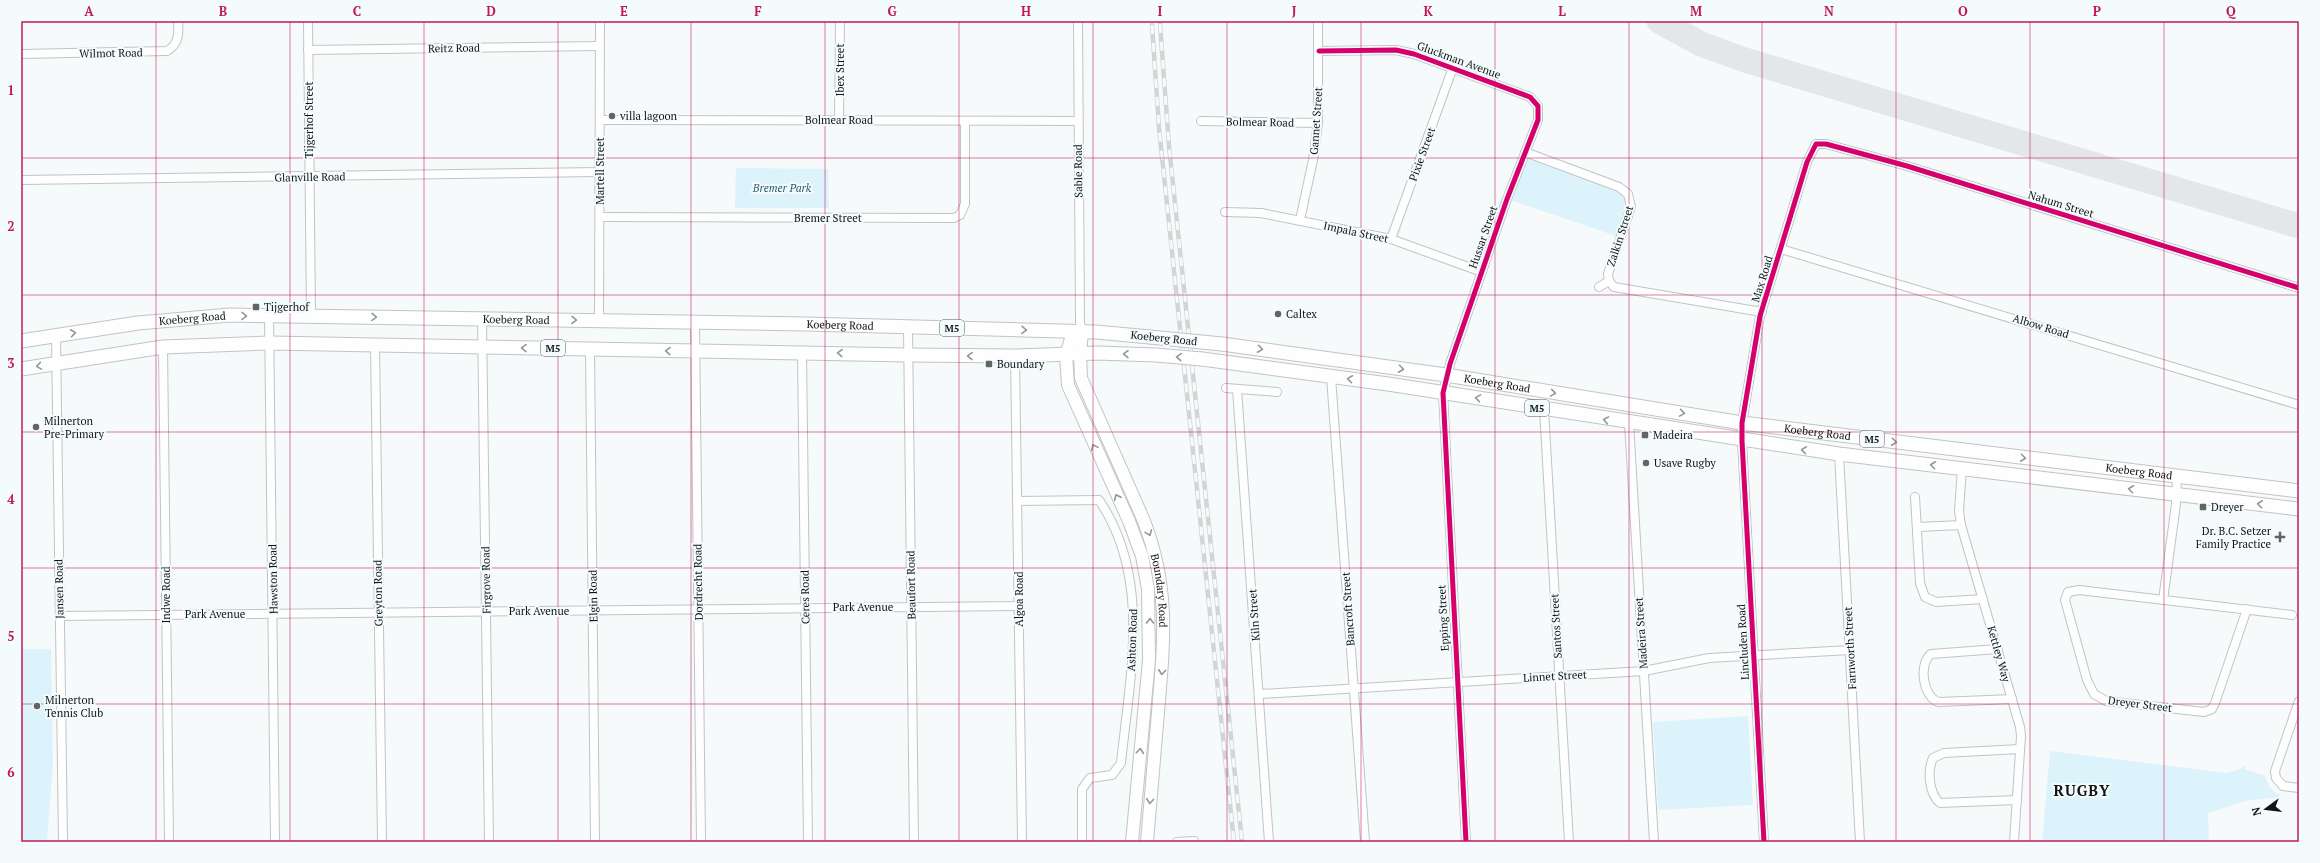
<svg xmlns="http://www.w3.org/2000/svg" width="2320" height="863" font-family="'PT Serif',serif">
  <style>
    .green { fill: #ddf3fc }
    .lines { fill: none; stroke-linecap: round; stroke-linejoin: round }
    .taxiway { stroke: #e4e7e8; stroke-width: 25 }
    .street-casing { stroke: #c1c4c5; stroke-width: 10 }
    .secondary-casing { stroke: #c1c4c5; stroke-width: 14 }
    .primary-casing { stroke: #c1c4c5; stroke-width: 15 }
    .street { stroke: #fefefe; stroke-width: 8 }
    .secondary { stroke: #fefefe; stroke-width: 12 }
    .primary { stroke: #fefefe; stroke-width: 13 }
    .rail-casing { stroke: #d3d4d4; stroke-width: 4.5 }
    .rail { stroke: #f4fbfd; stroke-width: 3; stroke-dasharray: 9; stroke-linecap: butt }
    .primary-bridge-casing { stroke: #c1c4c5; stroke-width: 15; stroke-linecap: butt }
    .primary-bridge { stroke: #fefefe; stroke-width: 13 }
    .cycleway-casing { stroke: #f4fbfd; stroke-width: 8 }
    .cycleway { stroke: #d6006c; stroke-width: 5 }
    .oneway { stroke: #949595 }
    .grid { fill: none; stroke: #c2185b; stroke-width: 1; stroke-opacity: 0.55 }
    .poi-dot { fill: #626466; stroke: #f4fbfd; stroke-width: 1.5 }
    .labels { text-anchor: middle; stroke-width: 4; stroke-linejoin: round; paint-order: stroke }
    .shield { fill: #f4fbfd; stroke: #56595b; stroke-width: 1 }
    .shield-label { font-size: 10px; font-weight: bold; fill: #121415 }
    .street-label { font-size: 11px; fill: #121415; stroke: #f4fbfd }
    .poi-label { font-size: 11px; fill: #121415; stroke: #f4fbfd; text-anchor: start }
    .park-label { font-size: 11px; font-style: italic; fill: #265d6f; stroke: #f4fbfd }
    .district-label { font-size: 15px; font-weight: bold; letter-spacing: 1px; fill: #121415; stroke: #f4fbfd }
    .neatline { fill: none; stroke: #c2185b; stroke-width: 1.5 }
    .grid-label { font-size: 13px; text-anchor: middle; font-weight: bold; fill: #c2185b }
  </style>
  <rect width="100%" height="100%" fill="#f6fafb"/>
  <g class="green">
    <polygon points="1526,152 1621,185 1630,201 1619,237 1507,199"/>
    <polygon points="736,168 828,169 829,208 735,208"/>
    <polygon points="21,649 51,649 53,764 47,841 21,842"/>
    <polygon points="1748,716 1753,805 1658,810 1653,722"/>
    <polygon points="2050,751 2227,773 2240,769 2245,765 2245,769 2265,776 2270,788 2281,797 2245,801 2208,813 2209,842 2042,842"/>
  </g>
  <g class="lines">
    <polyline class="taxiway" points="1659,21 1701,44 1745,60 2299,226"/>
    <defs>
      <g id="street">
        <polyline points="308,21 311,316"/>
        <polyline points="1078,21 1080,322 1082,332"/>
        <polyline points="308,50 599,46"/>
        <polyline points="1319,51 1396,50 1414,54 1530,97 1538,106 1538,120 1507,199 1450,364 1443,393 1466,842"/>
        <path d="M21,54L167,51C179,44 179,34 178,21"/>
        <polyline points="839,119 840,21"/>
        <polyline points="601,120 1078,121"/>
        <polyline points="1201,121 1318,123"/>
        <polyline points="1525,152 1619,187 1628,194 1631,207 1608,274 1609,281 1614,287 1762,312"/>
        <polyline points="21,180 599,172"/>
        <polyline points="1225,212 1261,213 1391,239 1482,272"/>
        <polyline points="600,217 954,218 960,215 965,204 965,122"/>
        <polyline points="1300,220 1313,160 1318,123 1318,21"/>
        <polyline points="1391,239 1452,70"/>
        <polyline points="1781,249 2299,405"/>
        <polyline points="1599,287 1609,281"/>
        <polyline points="269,315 275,842"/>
        <polyline points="482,319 489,842"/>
        <polyline points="599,321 600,21"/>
        <polyline points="695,323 701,842"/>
        <polyline points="908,327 914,842"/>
        <polyline points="56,335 63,842"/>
        <polyline points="375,344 382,842"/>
        <polyline points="163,347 169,842"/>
        <polyline points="590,349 595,842"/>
        <polyline points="802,352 808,842"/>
        <polyline points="1015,356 1022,842"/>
        <polyline points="1331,377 1365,842"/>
        <polyline points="1226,388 1277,392"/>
        <polyline points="1237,389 1269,842"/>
        <polyline points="1544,409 1569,842"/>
        <polyline points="1629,423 1654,842"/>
        <polyline points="1839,454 1860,842"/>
        <polyline points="1962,469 1959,511 1961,525 2020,727 2021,736 2014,842"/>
        <polyline points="1915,497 1920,583 1925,597 1936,602 1983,599"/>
        <path d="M1018,501L1099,500C1152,578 1130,675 1121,763L1112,775L1090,778L1082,789V842"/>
        <polyline points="1918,527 1961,525"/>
        <polyline points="2163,600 2176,504 2177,476"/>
        <polyline points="2247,609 2215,703 2212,709 2204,712 2106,701 2094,694 2087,680 2065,600 2068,592 2079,590 2292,615"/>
        <polyline points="59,616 1019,606"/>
        <path d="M1998,649L1931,654C1918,664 1923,698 1939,702L2012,699"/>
        <polyline points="1260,694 1644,671 1709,658 1850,650"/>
        <polyline points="2299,701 2275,771 2276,778 2283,786 2299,788"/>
        <path d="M2017,800L1940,803C1929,794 1927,771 1933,758L1944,753L2020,749"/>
        <polyline points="1177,842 1194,841"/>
        <polyline points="1764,842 1742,441 1742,423 1760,316 1807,162 1816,144 1826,144 1907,166 2299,288"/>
      </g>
      <g id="secondary">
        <polyline points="1073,332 1066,355 1068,385 1129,521 1142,556 1148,589 1149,660 1132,842"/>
        <path id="s1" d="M1082,332L1080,354L1081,378L1144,521C1170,589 1164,641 1158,712C1154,755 1151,799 1147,842"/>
      </g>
      <g id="primary">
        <path id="s2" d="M21,341L138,323L230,315L806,324L1096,332L1150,337"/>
        <path id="s3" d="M1222,344L1446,375L1742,423L2299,491"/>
        <polyline points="1202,359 1388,384 1839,454 2299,509"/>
        <polyline points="21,369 163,347 270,343 908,355 1015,356 1097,353 1156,355"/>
      </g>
    </defs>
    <use href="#street" class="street-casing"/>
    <use href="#secondary" class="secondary-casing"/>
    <use href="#primary" class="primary-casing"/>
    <use href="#street" class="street"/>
    <use href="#secondary" class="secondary"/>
    <use href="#primary" class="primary"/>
    <defs>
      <g id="rail">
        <polyline points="1160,24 1169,146 1242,842"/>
        <polyline points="1152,25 1159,128 1234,842"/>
      </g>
    </defs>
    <use href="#rail" class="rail-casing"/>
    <use href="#rail" class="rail"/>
    <defs>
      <g id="primary-bridge">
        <polyline points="1150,337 1222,344"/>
        <polyline points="1156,355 1202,359"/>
      </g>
    </defs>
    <use href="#primary-bridge" class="primary-bridge-casing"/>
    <use href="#primary-bridge" class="primary-bridge"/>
    <defs>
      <g id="cycleway">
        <polyline points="1319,51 1396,50 1414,54 1530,97 1538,106 1538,120 1507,199 1450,364 1443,393 1466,842"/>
        <polyline points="1764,842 1742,441 1742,423 1760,316 1807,162 1816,144 1826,144 1907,166 2299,288"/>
      </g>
    </defs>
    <use href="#cycleway" class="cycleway-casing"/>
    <use href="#cycleway" class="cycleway"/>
  </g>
  <defs><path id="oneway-chevron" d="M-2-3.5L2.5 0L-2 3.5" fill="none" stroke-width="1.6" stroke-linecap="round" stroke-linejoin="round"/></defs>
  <g class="oneway">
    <use href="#oneway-chevron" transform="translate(244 316) rotate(1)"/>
    <use href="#oneway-chevron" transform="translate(374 317) rotate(1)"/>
    <use href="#oneway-chevron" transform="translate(574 320) rotate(1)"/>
    <use href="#oneway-chevron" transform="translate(1024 330) rotate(2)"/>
    <use href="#oneway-chevron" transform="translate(73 333) rotate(-8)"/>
    <use href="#oneway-chevron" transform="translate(524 348) rotate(-179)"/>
    <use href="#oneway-chevron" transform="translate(1260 349) rotate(8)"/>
    <use href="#oneway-chevron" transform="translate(668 351) rotate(-179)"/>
    <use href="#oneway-chevron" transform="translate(840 353) rotate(-178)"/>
    <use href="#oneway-chevron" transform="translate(1126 354) rotate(-179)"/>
    <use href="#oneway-chevron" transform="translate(970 356) rotate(-179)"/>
    <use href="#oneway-chevron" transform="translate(1179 357) rotate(-176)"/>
    <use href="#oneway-chevron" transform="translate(39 366) rotate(171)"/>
    <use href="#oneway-chevron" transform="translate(1401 369) rotate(7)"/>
    <use href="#oneway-chevron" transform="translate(1350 379) rotate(-172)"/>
    <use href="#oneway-chevron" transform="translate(1553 393) rotate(9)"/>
    <use href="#oneway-chevron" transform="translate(1478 398) rotate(-171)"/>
    <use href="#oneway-chevron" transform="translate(1682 413) rotate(9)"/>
    <use href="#oneway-chevron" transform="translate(1606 420) rotate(-170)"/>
    <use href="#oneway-chevron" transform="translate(1894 442) rotate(7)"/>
    <use href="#oneway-chevron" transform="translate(1094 447) rotate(-114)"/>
    <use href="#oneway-chevron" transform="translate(1804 450) rotate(-172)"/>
    <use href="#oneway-chevron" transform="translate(2023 458) rotate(7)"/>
    <use href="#oneway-chevron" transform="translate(1933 465) rotate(-173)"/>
    <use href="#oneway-chevron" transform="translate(2131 489) rotate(-173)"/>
    <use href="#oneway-chevron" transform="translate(1117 497) rotate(-115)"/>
    <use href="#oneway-chevron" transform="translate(2260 504) rotate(-173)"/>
    <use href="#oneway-chevron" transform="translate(1149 533) rotate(69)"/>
    <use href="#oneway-chevron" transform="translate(1150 621) rotate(-91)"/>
    <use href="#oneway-chevron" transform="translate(1162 672) rotate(95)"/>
    <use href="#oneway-chevron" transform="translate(1140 751) rotate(-85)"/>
    <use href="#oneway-chevron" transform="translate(1150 801) rotate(95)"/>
  </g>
  <path class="grid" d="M156,21V842M290,21V842M424,21V842M558,21V842M691,21V842M825,21V842M959,21V842M1093,21V842M1227,21V842M1361,21V842M1495,21V842M1629,21V842M1762,21V842M1896,21V842M2030,21V842M2164,21V842M21,158H2299M21,295H2299M21,432H2299M21,568H2299M21,704H2299"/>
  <g class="poi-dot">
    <circle cx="612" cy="116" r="4"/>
    <rect x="252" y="303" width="8" height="8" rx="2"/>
    <circle cx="1278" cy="314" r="4"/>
    <rect x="985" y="360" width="8" height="8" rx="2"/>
    <circle cx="36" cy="427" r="4"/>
    <rect x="1641" y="431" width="8" height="8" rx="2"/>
    <circle cx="1646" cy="463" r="4"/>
    <rect x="2199" y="503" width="8" height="8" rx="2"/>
    <path d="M2278 531h4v4h4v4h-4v4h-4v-4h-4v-4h4z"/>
    <circle cx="37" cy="706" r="4"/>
  </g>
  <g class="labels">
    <g class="shield">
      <rect x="940" y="320" width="24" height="16" rx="3"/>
      <rect x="541" y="340" width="24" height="16" rx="3"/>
      <rect x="1525" y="400" width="24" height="16" rx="3"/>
      <rect x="1860" y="431" width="24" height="16" rx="3"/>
    </g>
    <g class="shield-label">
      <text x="952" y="332">M5</text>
      <text x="553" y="352">M5</text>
      <text x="1537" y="412">M5</text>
      <text x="1872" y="443">M5</text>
    </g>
    <g class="street-label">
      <text transform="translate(454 48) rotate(-1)" y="4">Reitz Road</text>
      <text transform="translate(111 53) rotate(-1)" y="4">Wilmot Road</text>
      <text transform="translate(1459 60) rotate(20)" y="4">Gluckman Avenue</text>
      <text transform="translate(840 70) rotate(-90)" y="4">Ibex Street</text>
      <text transform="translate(309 120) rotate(-90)" y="4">Tijgerhof Street</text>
      <text x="839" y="124">Bolmear Road</text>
      <text transform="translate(1316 121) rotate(-86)" y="4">Gannet Street</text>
      <text transform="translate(1260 122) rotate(1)" y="4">Bolmear Road</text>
      <text transform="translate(1422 154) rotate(-70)" y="4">Pixie Street</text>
      <text transform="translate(600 171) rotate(-90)" y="4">Martell Street</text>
      <text transform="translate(1078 171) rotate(-91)" y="4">Sable Road</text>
      <text transform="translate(310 177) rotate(-1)" y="4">Glanville Road</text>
      <text transform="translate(2061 204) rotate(17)" y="4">Nahum Street</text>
      <text x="828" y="222">Bremer Street</text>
      <text transform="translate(1356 232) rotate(12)" y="4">Impala Street</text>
      <text transform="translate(1620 236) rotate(-72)" y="4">Zalkin Street</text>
      <text transform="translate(1483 237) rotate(-71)" y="4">Hussar Street</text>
      <text transform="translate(1762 279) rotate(-73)" y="4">Max Road</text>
      <text dy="4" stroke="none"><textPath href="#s2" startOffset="173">Koeberg Road</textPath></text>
      <text dy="4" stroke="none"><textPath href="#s2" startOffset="497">Koeberg Road</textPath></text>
      <text dy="4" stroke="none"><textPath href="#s2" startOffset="821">Koeberg Road</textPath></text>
      <text transform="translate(2041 326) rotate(17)" y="4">Albow Road</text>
      <text transform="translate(1164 338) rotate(6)" y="4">Koeberg Road</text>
      <text dy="4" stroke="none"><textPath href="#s3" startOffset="278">Koeberg Road</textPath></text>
      <text dy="4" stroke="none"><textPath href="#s3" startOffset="602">Koeberg Road</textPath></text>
      <text dy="4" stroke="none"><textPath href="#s3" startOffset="926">Koeberg Road</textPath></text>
      <text transform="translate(273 579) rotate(-91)" y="4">Hawston Road</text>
      <text transform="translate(486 580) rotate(-91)" y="4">Firgrove Road</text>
      <text transform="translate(698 582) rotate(-91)" y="4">Dordrecht Road</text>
      <text transform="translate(911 585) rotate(-91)" y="4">Beaufort Road</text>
      <text transform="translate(59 589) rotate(-91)" y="4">Jansen Road</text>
      <text dy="4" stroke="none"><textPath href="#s1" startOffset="274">Boundary Road</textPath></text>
      <text transform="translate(378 593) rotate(-91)" y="4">Greyton Road</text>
      <text transform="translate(166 595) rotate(-90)" y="4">Indwe Road</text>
      <text transform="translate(593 596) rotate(-91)" y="4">Elgin Road</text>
      <text transform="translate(805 597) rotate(-91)" y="4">Ceres Road</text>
      <text transform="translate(1019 599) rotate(-90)" y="4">Algoa Road</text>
      <text x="863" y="611">Park Avenue</text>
      <text transform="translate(1348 609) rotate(-94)" y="4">Bancroft Street</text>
      <text x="539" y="615">Park Avenue</text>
      <text x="215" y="618">Park Avenue</text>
      <text transform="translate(1254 615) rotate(-94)" y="4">Kiln Street</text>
      <text transform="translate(1443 618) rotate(-93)" y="4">Epping Street</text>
      <text transform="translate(1556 626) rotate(-93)" y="4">Santos Street</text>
      <text transform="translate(1641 633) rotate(-94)" y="4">Madeira Street</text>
      <text transform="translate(1132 640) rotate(-88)" y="4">Ashton Road</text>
      <text transform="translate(1743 642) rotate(-93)" y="4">Lincluden Road</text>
      <text transform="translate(1850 648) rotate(-93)" y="4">Farnworth Street</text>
      <text transform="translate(1999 654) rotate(74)" y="4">Kettley Way</text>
      <text transform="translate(1555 676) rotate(-3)" y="4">Linnet Street</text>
      <text transform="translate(2140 704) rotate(7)" y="4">Dreyer Street</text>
    </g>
    <g class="poi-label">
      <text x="620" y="120">villa lagoon</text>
      <text x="264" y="311">Tijgerhof</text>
      <text x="1286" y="318">Caltex</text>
      <text x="997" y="368">Boundary</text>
      <text x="44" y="425">Milnerton<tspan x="44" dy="13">Pre-Primary</tspan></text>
      <text x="1653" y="439">Madeira</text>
      <text x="1654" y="467">Usave Rugby</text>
      <text x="2211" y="511">Dreyer</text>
      <text x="2271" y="535" text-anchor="end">Dr. B.C. Setzer<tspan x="2271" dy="13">Family Practice</tspan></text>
      <text x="45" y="704">Milnerton<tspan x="45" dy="13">Tennis Club</tspan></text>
    </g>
    <g class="park-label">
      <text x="782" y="192">Bremer Park</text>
    </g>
    <g class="district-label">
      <text x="2082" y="796">RUGBY</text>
    </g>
  </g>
  <rect width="2320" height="863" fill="none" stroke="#f4fbfd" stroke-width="44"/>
  <g transform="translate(2266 809) rotate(255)" stroke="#f4fbfd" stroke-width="3" paint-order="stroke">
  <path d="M0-3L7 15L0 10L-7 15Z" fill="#121415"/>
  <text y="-6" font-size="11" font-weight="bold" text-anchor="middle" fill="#121415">N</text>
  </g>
  <rect x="22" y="22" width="2276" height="819" class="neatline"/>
  <g class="grid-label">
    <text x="89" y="16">A</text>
    <text x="223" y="16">B</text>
    <text x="357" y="16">C</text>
    <text x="491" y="16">D</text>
    <text x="624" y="16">E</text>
    <text x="758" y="16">F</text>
    <text x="892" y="16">G</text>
    <text x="1026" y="16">H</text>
    <text x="1160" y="16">I</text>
    <text x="1294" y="16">J</text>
    <text x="1428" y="16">K</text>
    <text x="1562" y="16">L</text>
    <text x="1696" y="16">M</text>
    <text x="1829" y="16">N</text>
    <text x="1963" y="16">O</text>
    <text x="2097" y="16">P</text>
    <text x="2231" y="16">Q</text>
    <text x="11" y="95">1</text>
    <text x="11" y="231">2</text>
    <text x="11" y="368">3</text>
    <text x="11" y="504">4</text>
    <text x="11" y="641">5</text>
    <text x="11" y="777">6</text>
  </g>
</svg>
